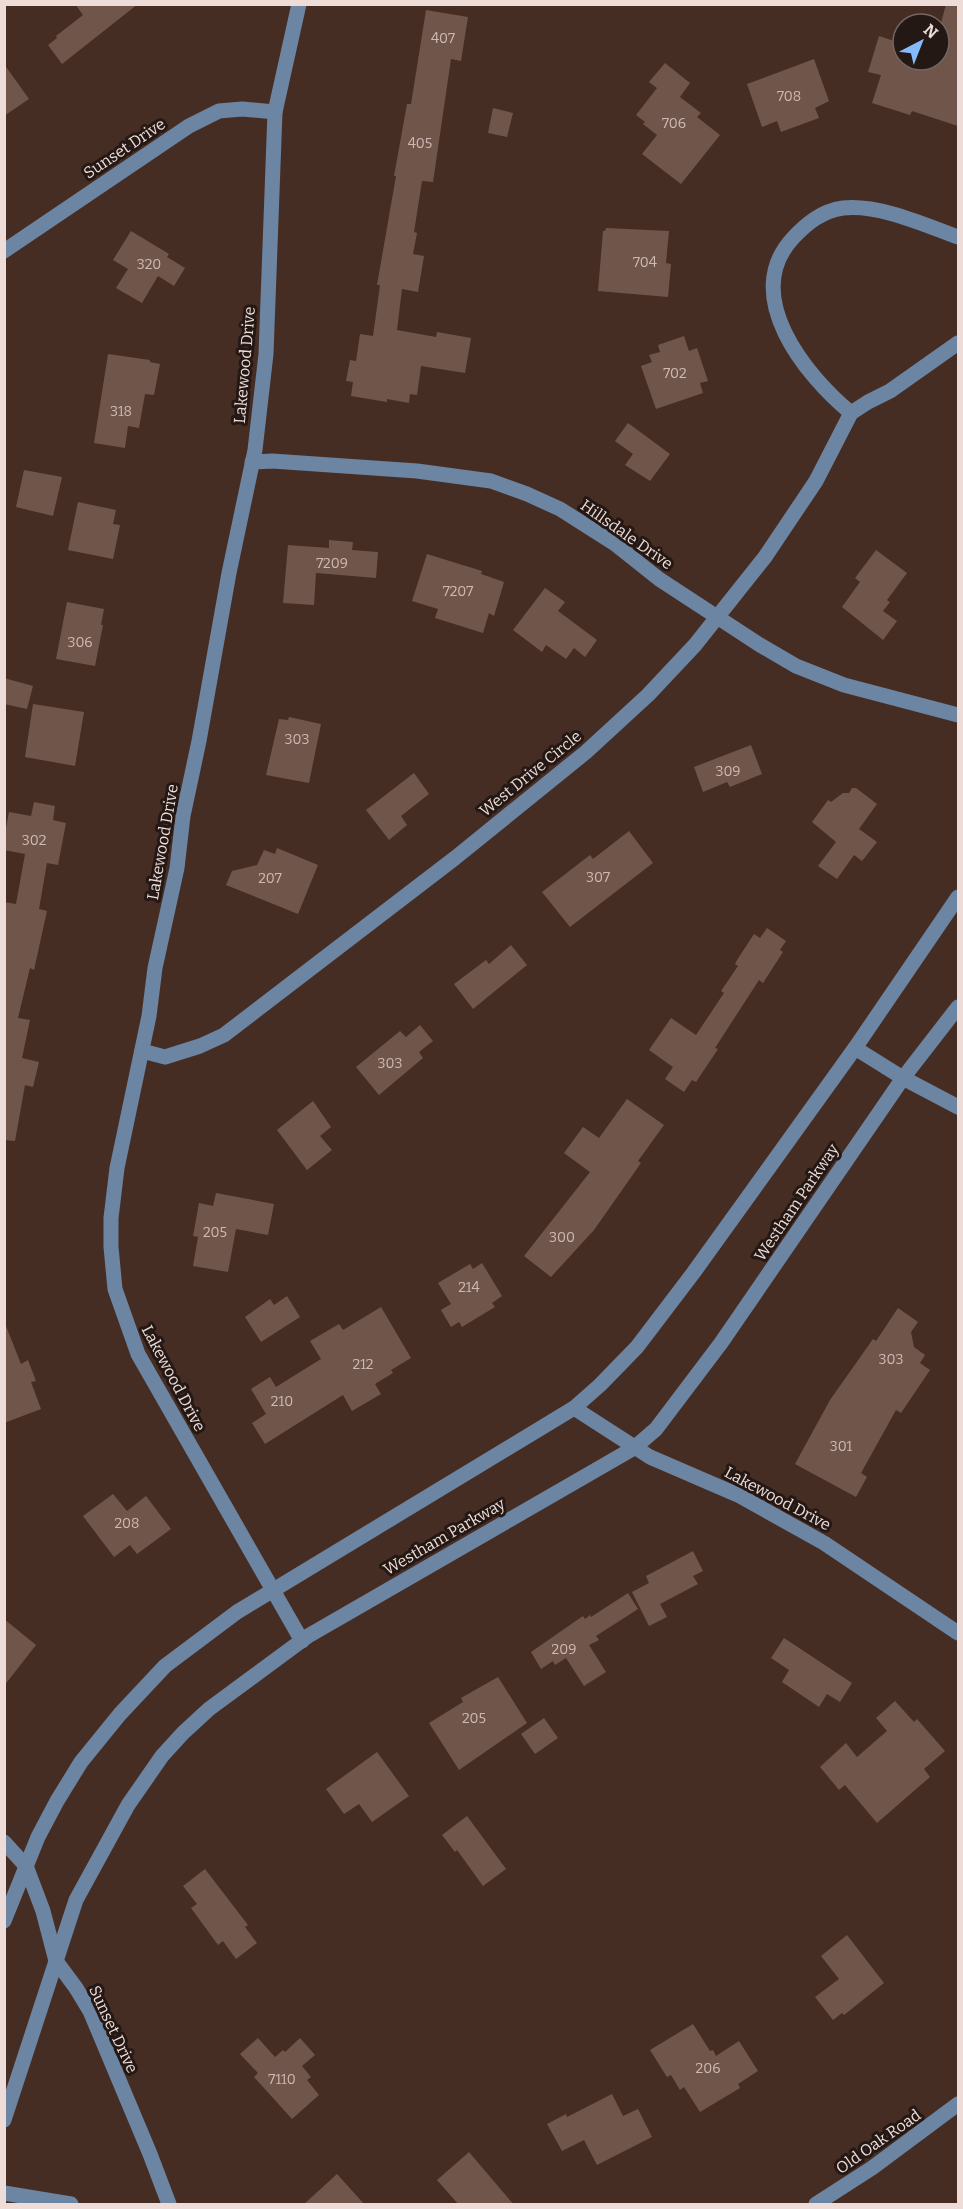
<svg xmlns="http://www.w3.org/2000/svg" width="963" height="2209" font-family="Bitter,serif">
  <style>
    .building { fill: #70554b }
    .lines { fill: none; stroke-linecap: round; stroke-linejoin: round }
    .minor { stroke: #6c85a2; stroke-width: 15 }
    .labels { text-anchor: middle; stroke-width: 6; stroke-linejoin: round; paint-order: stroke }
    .number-label { font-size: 14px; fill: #cebab4 }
    .street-label { font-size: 16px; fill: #eddcd7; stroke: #241815 }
  </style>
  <rect width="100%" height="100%" fill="#462d24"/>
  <g class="building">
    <polygon points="75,4 138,4 62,64 48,45 57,38 56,36 83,15"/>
    <polygon points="946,4 958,4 958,126 912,111 910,115 872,103 881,75 868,72 879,36 903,44 903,60 939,60 939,31"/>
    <polygon points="426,10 468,17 461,61 451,59 433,182 422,181 414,232 417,233 413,254 424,256 418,292 402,289 397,330 436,337 437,332 471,338 465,373 421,366 417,395 410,394 409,403 387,399 387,402 351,396 353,382 346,381 350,360 356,361 360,334 373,336 380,285 377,285 396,176 394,176 407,104 411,104"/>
    <polygon points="814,59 829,101 815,108 819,118 781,132 777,121 762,127 747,84"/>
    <polygon points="665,63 690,83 680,97 701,113 697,117 720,135 681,184 642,154 657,135 643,124 645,122 636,115 657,88 649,82"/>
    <polygon points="4,64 29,99 4,116"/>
    <polygon points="493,108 513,113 507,137 488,133"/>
    <polygon points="606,228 669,231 666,263 671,264 668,297 598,291 603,231 605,231"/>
    <polygon points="131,231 169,254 167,257 185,268 174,286 158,276 142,303 116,288 128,269 113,260"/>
    <polygon points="684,336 689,351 697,348 708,381 700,383 703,393 656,409 641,366 652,362 649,355 660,352 658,345"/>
    <polygon points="108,354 150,360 150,362 160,364 154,395 145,394 139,428 128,426 125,448 94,443"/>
    <polygon points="628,423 670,454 650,481 625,465 633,454 615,441"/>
    <polygon points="24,470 62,477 53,516 16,507"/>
    <polygon points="78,502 116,510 113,524 120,525 113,559 68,550"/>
    <polygon points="329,540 353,542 352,550 378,552 376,578 316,573 314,605 283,603 288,545 329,548"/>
    <polygon points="876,550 907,573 887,600 890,602 883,611 897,621 883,640 842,607 860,582 855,578"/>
    <polygon points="427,554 482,571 481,574 504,582 494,616 489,613 483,633 435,618 438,609 412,601"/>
    <polygon points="545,588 565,602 558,611 597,640 585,657 574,648 566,659 546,645 542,652 513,630"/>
    <polygon points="67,602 104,609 101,625 103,625 95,666 56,659"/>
    <polygon points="4,678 33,686 27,709 4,704"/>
    <polygon points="33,704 84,712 75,766 25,757"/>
    <polygon points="289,717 321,724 309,783 266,775 279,719 288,720"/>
    <polygon points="751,745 762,774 730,787 727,782 703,792 694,767"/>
    <polygon points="414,773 429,794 401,816 407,825 389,840 366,810"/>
    <polygon points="852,788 856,788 877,804 859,829 877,842 862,861 854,855 837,879 818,866 836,842 812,822 828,800 831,802 843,793 849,793"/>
    <polygon points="34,802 55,806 53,820 66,823 58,865 47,863 39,909 47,911 34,970 30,968 18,1018 30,1020 22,1058 39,1062 33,1087 25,1085 15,1141 4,1140 4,902 16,904 25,854 4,850 4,838 9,812 31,816"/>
    <polygon points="629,831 653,863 570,927 542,892 590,855 593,859"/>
    <polygon points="277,848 318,865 298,914 226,885 232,871 257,865 264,850 275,854"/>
    <polygon points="767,928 786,941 780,950 783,952 763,983 759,980 715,1048 718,1049 696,1082 692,1080 684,1092 665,1079 673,1067 649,1050 671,1018 696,1035 724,993 721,991 738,966 735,964 737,960 754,934 760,938"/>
    <polygon points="511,945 527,965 473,1009 454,984 486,960 489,964"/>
    <polygon points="420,1025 433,1041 419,1052 423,1058 379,1095 356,1067 400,1031 406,1037"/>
    <polygon points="627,1099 664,1125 638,1161 641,1163 594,1230 551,1277 524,1256 590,1172 564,1153 583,1127 599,1138"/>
    <polygon points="313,1101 331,1127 320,1136 332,1150 307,1170 277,1130"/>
    <polygon points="216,1193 274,1204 268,1235 236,1229 228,1272 193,1266 198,1237 193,1236 199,1203 213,1206"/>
    <polygon points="482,1263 502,1296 492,1303 495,1307 462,1327 459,1322 451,1327 441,1310 451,1304 438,1283 470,1264 473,1269"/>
    <polygon points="287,1296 300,1317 261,1342 245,1317 270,1299 274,1305"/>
    <polygon points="381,1307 411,1358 391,1370 393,1373 375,1384 381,1394 352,1411 343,1395 265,1444 252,1423 266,1414 251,1389 270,1377 276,1387 321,1359 310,1341 339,1324 343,1330"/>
    <polygon points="898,1308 918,1322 911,1332 914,1347 925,1355 920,1363 930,1370 901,1413 896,1410 861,1473 867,1477 856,1497 795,1464 830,1400 873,1339 876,1341"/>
    <polygon points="6,1326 21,1364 28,1360 36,1381 31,1382 41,1409 4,1423 4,1327"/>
    <polygon points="113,1494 127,1511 146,1496 171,1529 137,1554 130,1545 114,1557 83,1516"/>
    <polygon points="693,1551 703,1571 693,1576 698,1584 660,1604 667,1617 649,1626 632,1592 649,1583 646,1576"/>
    <polygon points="628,1593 638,1609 596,1636 599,1640 589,1645 606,1672 584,1686 566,1658 555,1665 553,1661 541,1669 531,1652 583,1616 585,1619 590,1615 591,1617"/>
    <polygon points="4,1619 36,1645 4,1686"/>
    <polygon points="784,1638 852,1683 840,1702 827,1694 819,1707 782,1682 789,1670 771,1658"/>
    <polygon points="498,1677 527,1723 459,1770 429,1723 463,1702 461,1698"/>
    <polygon points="895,1701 914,1722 917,1719 945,1751 924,1769 930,1777 877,1823 845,1785 839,1790 820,1767 846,1743 857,1757 887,1731 876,1718"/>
    <polygon points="544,1718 558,1738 535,1754 521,1734"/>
    <polygon points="377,1752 409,1796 372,1822 359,1804 344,1814 326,1789"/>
    <polygon points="467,1816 506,1869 483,1886 457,1850 455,1852 442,1835"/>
    <polygon points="205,1869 248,1925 245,1927 257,1943 236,1959 223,1941 218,1945 191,1908 197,1904 183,1886"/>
    <polygon points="847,1935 884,1983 844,2015 842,2013 833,2020 815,1997 839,1979 821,1956"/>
    <polygon points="693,2024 710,2051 713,2050 716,2056 739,2041 758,2071 738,2084 740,2088 700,2112 684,2087 680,2090 671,2075 667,2077 650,2050"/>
    <polygon points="258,2038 275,2057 283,2050 285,2052 300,2038 315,2055 302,2066 311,2077 307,2080 319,2095 292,2119 254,2077 258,2073 240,2054"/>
    <polygon points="612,2094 623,2116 638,2109 652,2137 597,2165 584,2140 562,2151 547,2124 566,2114 567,2117"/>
    <polygon points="469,2152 514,2205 459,2205 437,2180"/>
    <polygon points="337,2174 365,2205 303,2205"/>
  </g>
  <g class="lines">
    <g class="minor">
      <polyline points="299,4 275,112 266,354 255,450 229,573 199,741 183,816 177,868 155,968 149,1016 117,1168 111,1218 111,1247 115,1289 138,1354 302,1641"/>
      <polyline points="4,251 189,126 219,111 242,109 275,112"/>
      <path d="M851,413C805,375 740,295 793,238C807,223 822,211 843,208C879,204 925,225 958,237"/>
      <polyline points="252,462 272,461 417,471 491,481 527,494 560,509 615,544 659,579 760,645 796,666 844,685 958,715"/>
      <polyline points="855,1048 903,1078 958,1107"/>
      <polyline points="142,1051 165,1057 200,1046 224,1035 455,858 586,752 648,695 695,645 765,557 816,481 851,413 868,402 890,391 958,343"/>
      <polyline points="574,1408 650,1457 738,1495 824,1543 958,1633"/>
      <polyline points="4,1842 26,1866 43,1911 56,1961 76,1988 90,2011 150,2154 169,2204"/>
      <polyline points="4,1921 38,1837 57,1801 81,1762 120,1714 165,1666 237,1612 574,1408 600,1385 637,1347 694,1272 855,1048 958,897"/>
      <polyline points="4,2120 76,1900 128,1805 162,1756 183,1733 209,1709 308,1636 634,1448 656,1429 721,1343 903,1078 958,1007"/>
      <polyline points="4,2193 71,2204"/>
      <polyline points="816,2204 872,2168 958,2104"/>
    </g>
  </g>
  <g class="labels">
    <g class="number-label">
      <text x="443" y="43">407</text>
      <text x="789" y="101">708</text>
      <text x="674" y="128">706</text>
      <text x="420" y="148">405</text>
      <text x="645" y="267">704</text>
      <text x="149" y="269">320</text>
      <text x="675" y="378">702</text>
      <text x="121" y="416">318</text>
      <text x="332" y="568">7209</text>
      <text x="458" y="596">7207</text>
      <text x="80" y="647">306</text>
      <text x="297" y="744">303</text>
      <text x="728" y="776">309</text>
      <text x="34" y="845">302</text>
      <text x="598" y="882">307</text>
      <text x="270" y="883">207</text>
      <text x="390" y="1068">303</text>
      <text x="215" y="1237">205</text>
      <text x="562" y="1242">300</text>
      <text x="469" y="1292">214</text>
      <text x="891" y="1364">303</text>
      <text x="363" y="1369">212</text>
      <text x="282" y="1406">210</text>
      <text x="841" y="1451">301</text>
      <text x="127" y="1528">208</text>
      <text x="564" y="1654">209</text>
      <text x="474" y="1723">205</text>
      <text x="708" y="2073">206</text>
      <text x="282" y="2084">7110</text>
    </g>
    <g class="street-label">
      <text transform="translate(124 148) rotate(-34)" y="6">Sunset Drive</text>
      <text transform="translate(244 365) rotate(-85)" y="6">Lakewood Drive</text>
      <text transform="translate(627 534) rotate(35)" y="6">Hillsdale Drive</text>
      <text transform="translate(530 773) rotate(-39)" y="6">West Drive Circle</text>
      <text transform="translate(162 842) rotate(-80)" y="6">Lakewood Drive</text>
      <text transform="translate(796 1202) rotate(-56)" y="6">Westham Parkway</text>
      <text transform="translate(174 1378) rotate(62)" y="6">Lakewood Drive</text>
      <text transform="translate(778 1498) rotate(28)" y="6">Lakewood Drive</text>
      <text transform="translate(444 1536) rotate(-30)" y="6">Westham Parkway</text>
      <text transform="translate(114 2029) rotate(65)" y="6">Sunset Drive</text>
      <text transform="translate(878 2141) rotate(-35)" y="6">Old Oak Road</text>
    </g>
  </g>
  <rect width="963" height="2209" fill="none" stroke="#eddcd7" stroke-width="12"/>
  <g transform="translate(921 42) rotate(42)"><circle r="28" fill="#241815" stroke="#746663" stroke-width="1.5"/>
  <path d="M0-4.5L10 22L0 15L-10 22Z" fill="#85bbfb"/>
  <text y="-9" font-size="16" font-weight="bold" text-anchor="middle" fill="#eddcd7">N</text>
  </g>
</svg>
